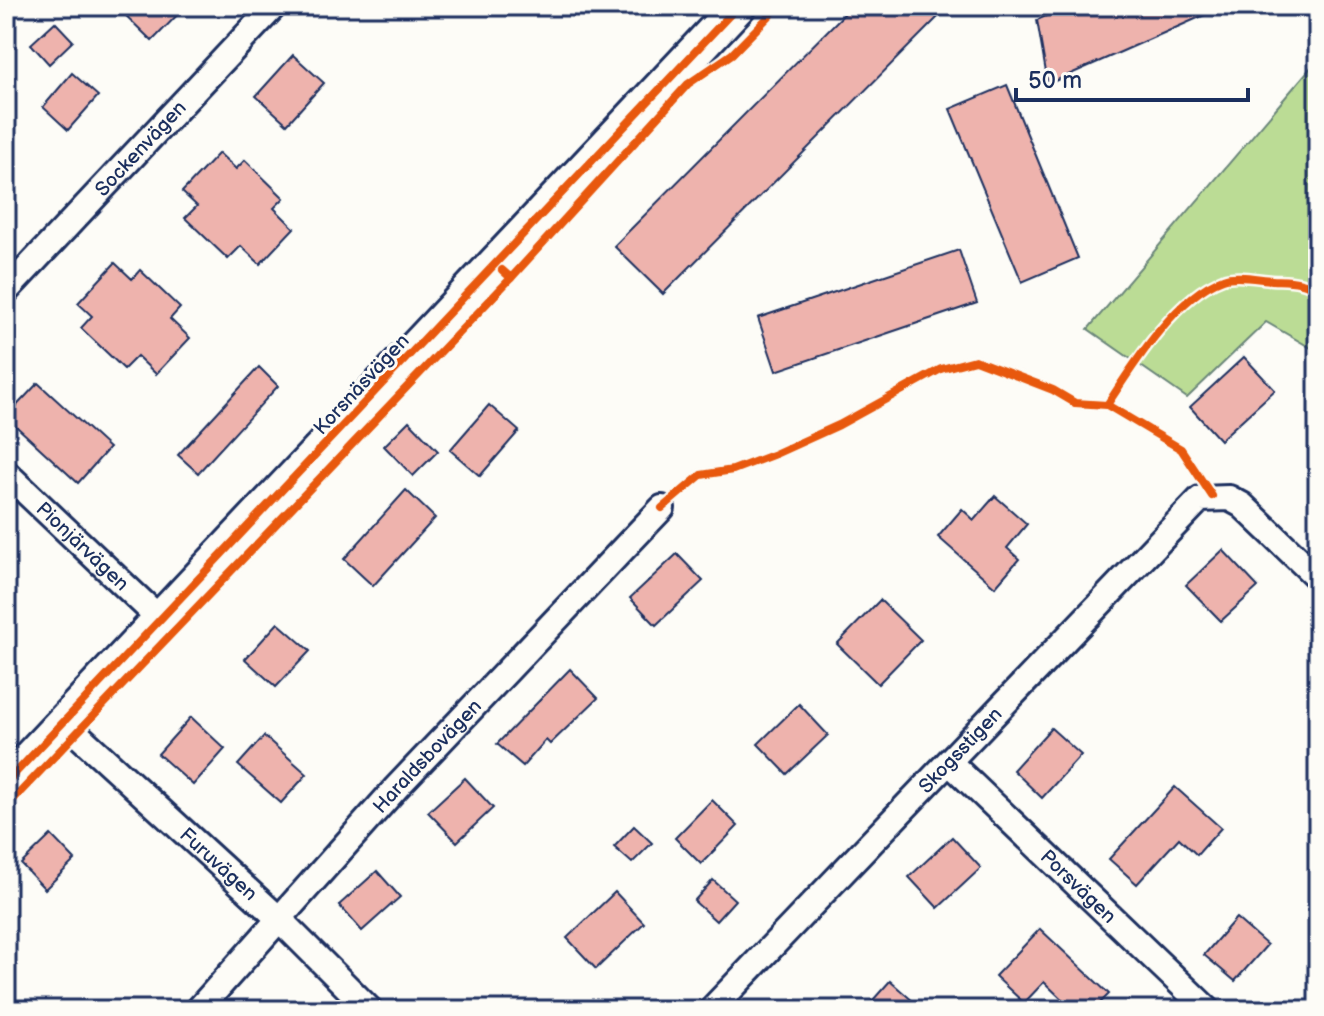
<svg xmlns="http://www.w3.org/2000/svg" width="1324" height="1016" font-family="'Balsamiq Sans',sans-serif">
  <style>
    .green { fill: #bbdc95; stroke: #6b867a; stroke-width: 2 }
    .building { fill: #eeb3ad; stroke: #1b2f5e; stroke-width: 2 }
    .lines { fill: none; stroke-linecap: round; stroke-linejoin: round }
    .street-casing { stroke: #1b2f5e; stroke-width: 30 }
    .secondary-casing { stroke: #1b2f5e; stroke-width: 40 }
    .street { stroke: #fdfcf7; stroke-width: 24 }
    .secondary { stroke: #fdfcf7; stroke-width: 34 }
    .cycleway-casing { stroke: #fdfcf7; stroke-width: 13 }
    .cycleway { stroke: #e8590c; stroke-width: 8 }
    .labels { text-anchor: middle; stroke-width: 6; stroke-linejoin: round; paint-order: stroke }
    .street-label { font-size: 20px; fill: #1b2f5e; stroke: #fdfcf7 }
  </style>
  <rect width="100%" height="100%" fill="#fdfcf7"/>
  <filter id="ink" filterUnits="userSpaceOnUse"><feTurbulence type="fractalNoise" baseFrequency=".0125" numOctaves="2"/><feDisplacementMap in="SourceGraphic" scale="16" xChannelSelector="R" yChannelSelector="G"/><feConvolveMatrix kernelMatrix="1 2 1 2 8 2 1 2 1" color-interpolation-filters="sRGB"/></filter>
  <g filter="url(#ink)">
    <polygon class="green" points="1318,59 1318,352 1266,322 1187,398 1088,329"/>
    <g class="building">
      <polygon points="116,6 186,6 152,41"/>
      <polygon points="852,6 949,6 663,294 614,246"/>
      <polygon points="1068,6 1225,6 1048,84 1037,20"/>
      <polygon points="55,22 73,41 49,64 31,44"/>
      <polygon points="293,55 324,83 287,124 256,96"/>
      <polygon points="72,73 98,96 68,130 43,107"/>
      <polygon points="1007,85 1078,258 1022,282 950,109"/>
      <polygon points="219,153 236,169 245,160 284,198 274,208 294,228 260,264 241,246 228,259 185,218 197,206 182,192"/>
      <polygon points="959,250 977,303 776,371 758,318"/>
      <polygon points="115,263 132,279 140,270 180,308 170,319 190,338 156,374 137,356 124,369 81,328 92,316 78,303"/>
      <polygon points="1244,357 1275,390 1220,440 1190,407"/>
      <polygon points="259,367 278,386 198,473 178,455"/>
      <polygon points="38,383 109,448 78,483 6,417"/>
      <polygon points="489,405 519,431 480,476 450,450"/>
      <polygon points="409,421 438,451 413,476 384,446"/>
      <polygon points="406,490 435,518 373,586 344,559"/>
      <polygon points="995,496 1027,524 1007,548 1019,559 995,587 938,537 962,509 974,520"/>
      <polygon points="1223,550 1258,587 1221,621 1186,585"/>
      <polygon points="677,554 703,581 656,625 630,598"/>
      <polygon points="880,600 921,640 878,684 837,644"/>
      <polygon points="278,623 310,651 276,687 245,659"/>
      <polygon points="570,669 598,698 550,744 546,740 523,766 497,744"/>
      <polygon points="799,704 828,735 787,774 758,744"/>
      <polygon points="191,717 225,749 193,785 158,754"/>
      <polygon points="1051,728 1081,755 1042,798 1013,770"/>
      <polygon points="264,736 307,774 281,803 238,765"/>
      <polygon points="465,778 493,808 457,842 428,812"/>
      <polygon points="1175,787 1221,828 1197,855 1179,838 1137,884 1109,859"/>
      <polygon points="712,800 738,826 701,864 675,838"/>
      <polygon points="634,826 652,843 632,863 614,847"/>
      <polygon points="51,835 75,860 45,889 21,864"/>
      <polygon points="952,837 981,868 938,908 909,877"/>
      <polygon points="377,871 400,897 362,931 339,905"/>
      <polygon points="713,880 735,900 716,921 694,901"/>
      <polygon points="615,892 644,923 596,969 567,938"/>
      <polygon points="1236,918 1267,945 1235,981 1204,955"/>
      <polygon points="1040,929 1109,994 1093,1010 1073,1010 1044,982 1024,1003 995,976"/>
      <polygon points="890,981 923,1010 864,1010"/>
    </g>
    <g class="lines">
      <defs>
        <g id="street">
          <path id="s1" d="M6,291L274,6"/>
          <path id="s2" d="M6,473L160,619"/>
          <path id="s3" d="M64,722L279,919L370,1010"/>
          <path id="s4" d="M950,763L1208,1010"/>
          <path id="s5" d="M198,1010L396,788L662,508"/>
          <path id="s6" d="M711,1010L1200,499L1229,498L1242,505L1318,578"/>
        </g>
        <polyline id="secondary" points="6,783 738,6"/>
      </defs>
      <use href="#street" class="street-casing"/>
      <use href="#secondary" class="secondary-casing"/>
      <use href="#street" class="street"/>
      <use href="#secondary" class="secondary"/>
      <defs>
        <g id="cycleway">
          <polyline points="502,270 511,278 688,84 732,54 779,6"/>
          <path d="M1107,405C1133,365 1176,296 1223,279C1235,274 1258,279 1272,280C1289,281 1304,280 1318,291"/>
          <polyline points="662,508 701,475 733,470 775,454 839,425 941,369 975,360 1053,390 1075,403 1107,405 1181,449 1212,496"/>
          <polyline points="6,783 738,6"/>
          <polyline points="6,807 511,278"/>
        </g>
      </defs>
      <use href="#cycleway" class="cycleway-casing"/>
      <use href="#cycleway" class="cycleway"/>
    </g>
  </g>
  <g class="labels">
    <g class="street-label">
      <text dy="7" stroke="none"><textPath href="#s1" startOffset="196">Sockenvägen</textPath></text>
      <text transform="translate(361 384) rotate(-47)" y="7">Korsnäsvägen</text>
      <text dy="7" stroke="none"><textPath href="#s2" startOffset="106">Pionjärvägen</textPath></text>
      <text dy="7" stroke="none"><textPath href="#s6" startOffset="360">Skogsstigen</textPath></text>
      <text dy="7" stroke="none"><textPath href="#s5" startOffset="342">Haraldsbovägen</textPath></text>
      <text dy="7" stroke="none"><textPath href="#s3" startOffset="210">Furuvägen</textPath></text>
      <text dy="7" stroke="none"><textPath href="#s4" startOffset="178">Porsvägen</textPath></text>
    </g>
  </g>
  <rect width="1324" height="1016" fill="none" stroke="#fdfcf7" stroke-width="32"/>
  <rect x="16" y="16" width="1292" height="984" fill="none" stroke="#1b2f5e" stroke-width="3" filter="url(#ink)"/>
  <path d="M1016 88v12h232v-12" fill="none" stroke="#1b2f5e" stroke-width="4"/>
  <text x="1028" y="88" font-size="24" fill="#1b2f5e" stroke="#fdfcf7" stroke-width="6" paint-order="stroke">50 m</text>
</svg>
